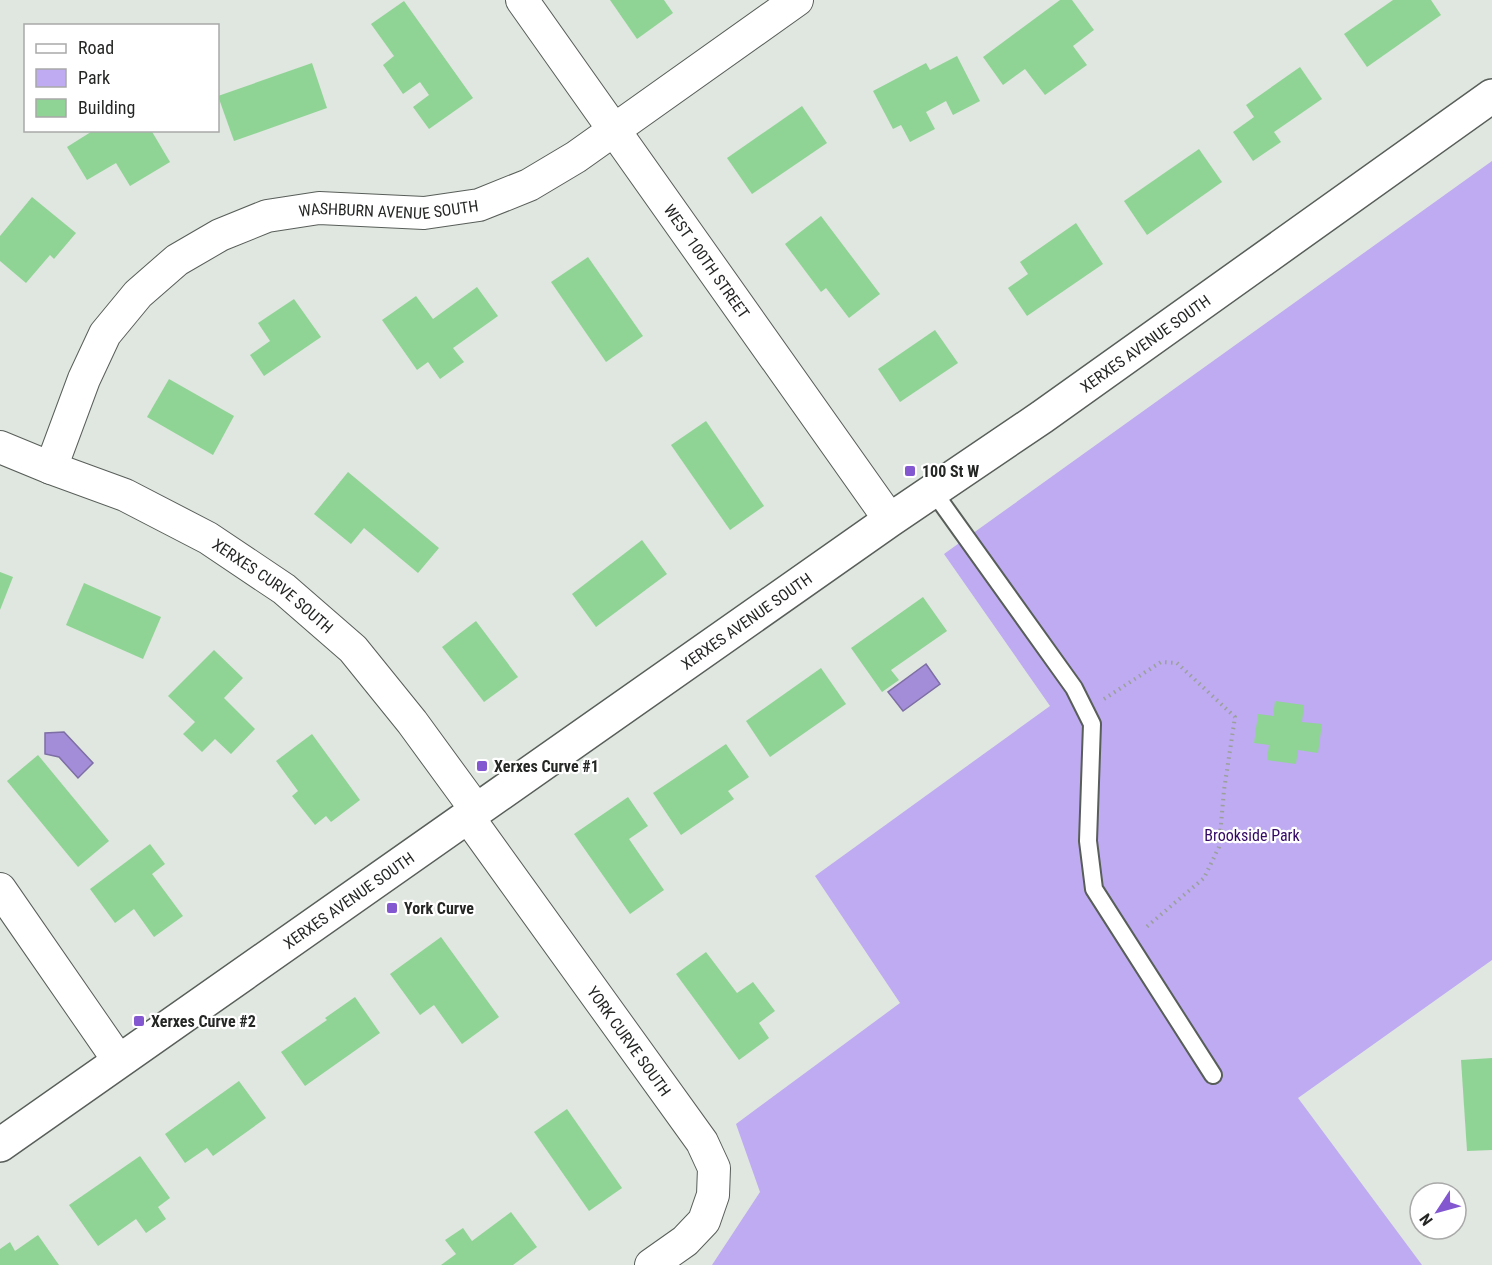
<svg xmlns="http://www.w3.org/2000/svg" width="1492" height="1265" font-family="'Roboto Condensed',sans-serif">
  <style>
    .green { fill: #beabf1 }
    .water { fill: #a38dd9; stroke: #7d6ea3; stroke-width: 1.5 }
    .building { fill: #90d495 }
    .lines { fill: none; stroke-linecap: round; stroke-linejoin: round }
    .service-casing { stroke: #585e59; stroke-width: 20 }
    .minor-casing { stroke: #585e59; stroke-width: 34 }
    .tertiary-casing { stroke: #585e59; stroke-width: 36 }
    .path { stroke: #9ba09b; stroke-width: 4; stroke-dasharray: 1.5 4.5; stroke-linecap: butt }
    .service { stroke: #fff; stroke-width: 16 }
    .minor { stroke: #fff; stroke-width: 32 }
    .tertiary { stroke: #fff; stroke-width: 33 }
    .poi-dot { fill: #8257d0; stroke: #fff; stroke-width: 2 }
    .labels { text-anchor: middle; stroke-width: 4.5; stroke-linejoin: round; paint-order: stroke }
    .street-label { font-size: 16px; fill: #252725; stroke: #fff }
    .poi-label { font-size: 16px; font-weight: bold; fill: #252725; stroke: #fff; text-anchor: start }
    .park-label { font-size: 16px; fill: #340965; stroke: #fff }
  </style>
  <rect width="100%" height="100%" fill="#e0e6e0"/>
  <polygon class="green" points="1492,161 1492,960 1298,1098 1422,1265 712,1265 760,1192 736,1124 900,1003 815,876 1050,706 944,554"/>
  <g class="water">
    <polygon points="926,664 940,684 903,711 888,692"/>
    <polygon points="64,732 93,763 78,778 59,757 45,754 45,733"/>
  </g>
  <g class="building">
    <polygon points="610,0 664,0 673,13 637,39"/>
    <polygon points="1060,0 1072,0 1094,30 1073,46 1087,65 1045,95 1025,69 1003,85 983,57"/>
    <polygon points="1393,0 1431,0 1441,15 1367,67 1344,34"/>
    <polygon points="404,1 473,98 429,129 413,107 429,95 420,82 403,94 383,65 394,56 371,24"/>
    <polygon points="957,56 980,101 953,115 946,101 926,112 935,129 910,142 901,125 893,129 873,91 926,63 930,70"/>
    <polygon points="312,63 327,108 234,141 218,96"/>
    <polygon points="1300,67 1322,99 1274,132 1281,142 1253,161 1233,132 1254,117 1246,105"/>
    <polygon points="802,106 827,143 752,194 727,158"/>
    <polygon points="94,130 151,130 170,162 130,186 116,163 87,180 67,147"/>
    <polygon points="1199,149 1222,182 1147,235 1124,201"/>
    <polygon points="32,197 76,233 54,259 50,255 26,283 0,261 0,236"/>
    <polygon points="821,216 880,294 849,318 826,288 821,292 785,244"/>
    <polygon points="1076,223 1103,264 1027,316 1008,288 1028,274 1020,262"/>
    <polygon points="588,257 643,336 606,362 551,282"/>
    <polygon points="477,287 498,316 453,348 464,362 440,379 428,362 417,370 382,320 416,296 433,319"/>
    <polygon points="294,299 321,337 264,376 250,355 270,341 258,323"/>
    <polygon points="935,330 958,363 900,402 878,369"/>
    <polygon points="169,379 234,416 213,455 147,417"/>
    <polygon points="706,421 764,506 730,530 671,445"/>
    <polygon points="348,472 439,548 418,573 364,528 351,544 314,514"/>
    <polygon points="642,540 667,574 596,627 572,594"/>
    <polygon points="0,572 13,577 0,610"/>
    <polygon points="84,583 161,617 143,659 66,625"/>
    <polygon points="923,597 947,631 891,670 899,680 882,692 851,648"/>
    <polygon points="476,621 518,677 484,702 442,647"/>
    <polygon points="214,650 243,678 224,698 255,729 231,754 215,739 202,752 183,734 195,722 168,696"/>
    <polygon points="821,668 846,704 770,757 746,721"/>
    <polygon points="1275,701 1304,705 1302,722 1322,724 1318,753 1298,750 1296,764 1267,760 1269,745 1254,743 1258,714 1273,716"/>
    <polygon points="312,734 360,800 331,822 326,816 315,825 292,796 298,791 276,761"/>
    <polygon points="726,744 749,777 728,791 734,799 681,835 653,793"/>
    <polygon points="38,755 109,841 78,867 7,781"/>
    <polygon points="628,797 648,826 629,839 664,890 630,914 574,834"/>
    <polygon points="150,844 165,864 152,874 183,916 154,937 134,909 115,923 90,889"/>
    <polygon points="441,937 499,1017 462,1044 434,1005 420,1015 390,974"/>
    <polygon points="706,952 737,993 753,982 775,1011 759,1023 769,1038 739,1060 676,974"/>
    <polygon points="355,997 380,1033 305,1086 281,1052 327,1020 325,1018"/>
    <polygon points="1492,1058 1492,1150 1467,1151 1461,1060"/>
    <polygon points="239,1081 266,1118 213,1156 207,1148 185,1163 165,1134"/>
    <polygon points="567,1109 622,1188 589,1211 534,1132"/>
    <polygon points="140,1156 170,1198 158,1207 166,1219 146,1233 136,1219 98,1246 69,1205"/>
    <polygon points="511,1212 537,1247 513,1265 441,1265 456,1254 445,1240 463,1228 472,1241"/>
    <polygon points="38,1235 59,1265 0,1265 0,1249 10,1242 15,1251"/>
  </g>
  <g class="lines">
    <defs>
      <polyline id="service" points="933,491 1074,688 1092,724 1088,841 1094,889 1213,1075"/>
      <g id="minor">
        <path id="s1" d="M522,0L890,520"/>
        <path id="s2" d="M0,447L51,468L125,495L208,538L284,589L353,649L412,722L477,811"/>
        <path id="s3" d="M51,468L84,379L105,334L138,294L177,260L220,235L267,216L319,208L424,213L479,205L529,185L576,157L797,0"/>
        <path id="s4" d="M468,817L702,1142L714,1168L713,1195L704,1221L685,1241L651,1265"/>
        <polyline points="0,889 119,1061"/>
      </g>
      <g id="tertiary">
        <path id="s5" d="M0,1145L890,520L1042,417L1492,96"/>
      </g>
    </defs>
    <use href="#service" class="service-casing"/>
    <use href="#minor" class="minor-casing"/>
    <use href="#tertiary" class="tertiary-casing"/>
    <polyline class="path" points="1104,699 1161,662 1177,663 1235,717 1224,790 1219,847 1204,878 1144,929"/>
    <use href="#service" class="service"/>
    <use href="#minor" class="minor"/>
    <use href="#tertiary" class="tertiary"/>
  </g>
  <g class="poi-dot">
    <rect x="904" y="465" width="12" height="12" rx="3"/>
    <rect x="476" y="760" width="12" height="12" rx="3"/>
    <rect x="386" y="902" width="12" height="12" rx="3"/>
    <rect x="133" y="1015" width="12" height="12" rx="3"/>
  </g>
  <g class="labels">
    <g class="street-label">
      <text dy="6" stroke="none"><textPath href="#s3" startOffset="471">WASHBURN AVENUE SOUTH</textPath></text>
      <text dy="6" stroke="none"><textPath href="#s1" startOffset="320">WEST 100TH STREET</textPath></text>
      <text dy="6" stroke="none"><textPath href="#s5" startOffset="1398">XERXES AVENUE SOUTH</textPath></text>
      <text dy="6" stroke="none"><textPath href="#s2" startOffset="308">XERXES CURVE SOUTH</textPath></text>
      <text dy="6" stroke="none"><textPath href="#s5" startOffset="912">XERXES AVENUE SOUTH</textPath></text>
      <text dy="6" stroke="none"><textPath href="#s5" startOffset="426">XERXES AVENUE SOUTH</textPath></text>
      <text dy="6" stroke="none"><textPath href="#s4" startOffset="276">YORK CURVE SOUTH</textPath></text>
    </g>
    <g class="poi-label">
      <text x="922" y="477">100 St W</text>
      <text x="494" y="772">Xerxes Curve #1</text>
      <text x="404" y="914">York Curve</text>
      <text x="151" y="1027">Xerxes Curve #2</text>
    </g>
    <g class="park-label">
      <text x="1252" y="841">Brookside Park</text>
    </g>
  </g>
  <rect x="24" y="24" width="195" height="108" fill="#ffffff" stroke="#a8a9a8" stroke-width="1.5"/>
  <rect x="36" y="44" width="30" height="9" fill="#ffffff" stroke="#a8a9a8" stroke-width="1.5"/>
  <text x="78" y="54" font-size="18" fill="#252725">Road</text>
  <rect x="36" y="69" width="30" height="18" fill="#beabf1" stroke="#a8a9a8" stroke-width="1.5"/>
  <text x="78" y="84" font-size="18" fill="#252725">Park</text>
  <rect x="36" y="99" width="30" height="18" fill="#90d495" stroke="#a8a9a8" stroke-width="1.5"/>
  <text x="78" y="114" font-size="18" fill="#252725">Building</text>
  <g transform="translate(1438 1211) rotate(234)"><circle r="28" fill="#ffffff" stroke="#a8a9a8" stroke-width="1.5"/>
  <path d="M0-4.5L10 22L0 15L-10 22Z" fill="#8257d0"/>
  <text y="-9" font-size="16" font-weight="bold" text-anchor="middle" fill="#252725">N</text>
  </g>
</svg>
